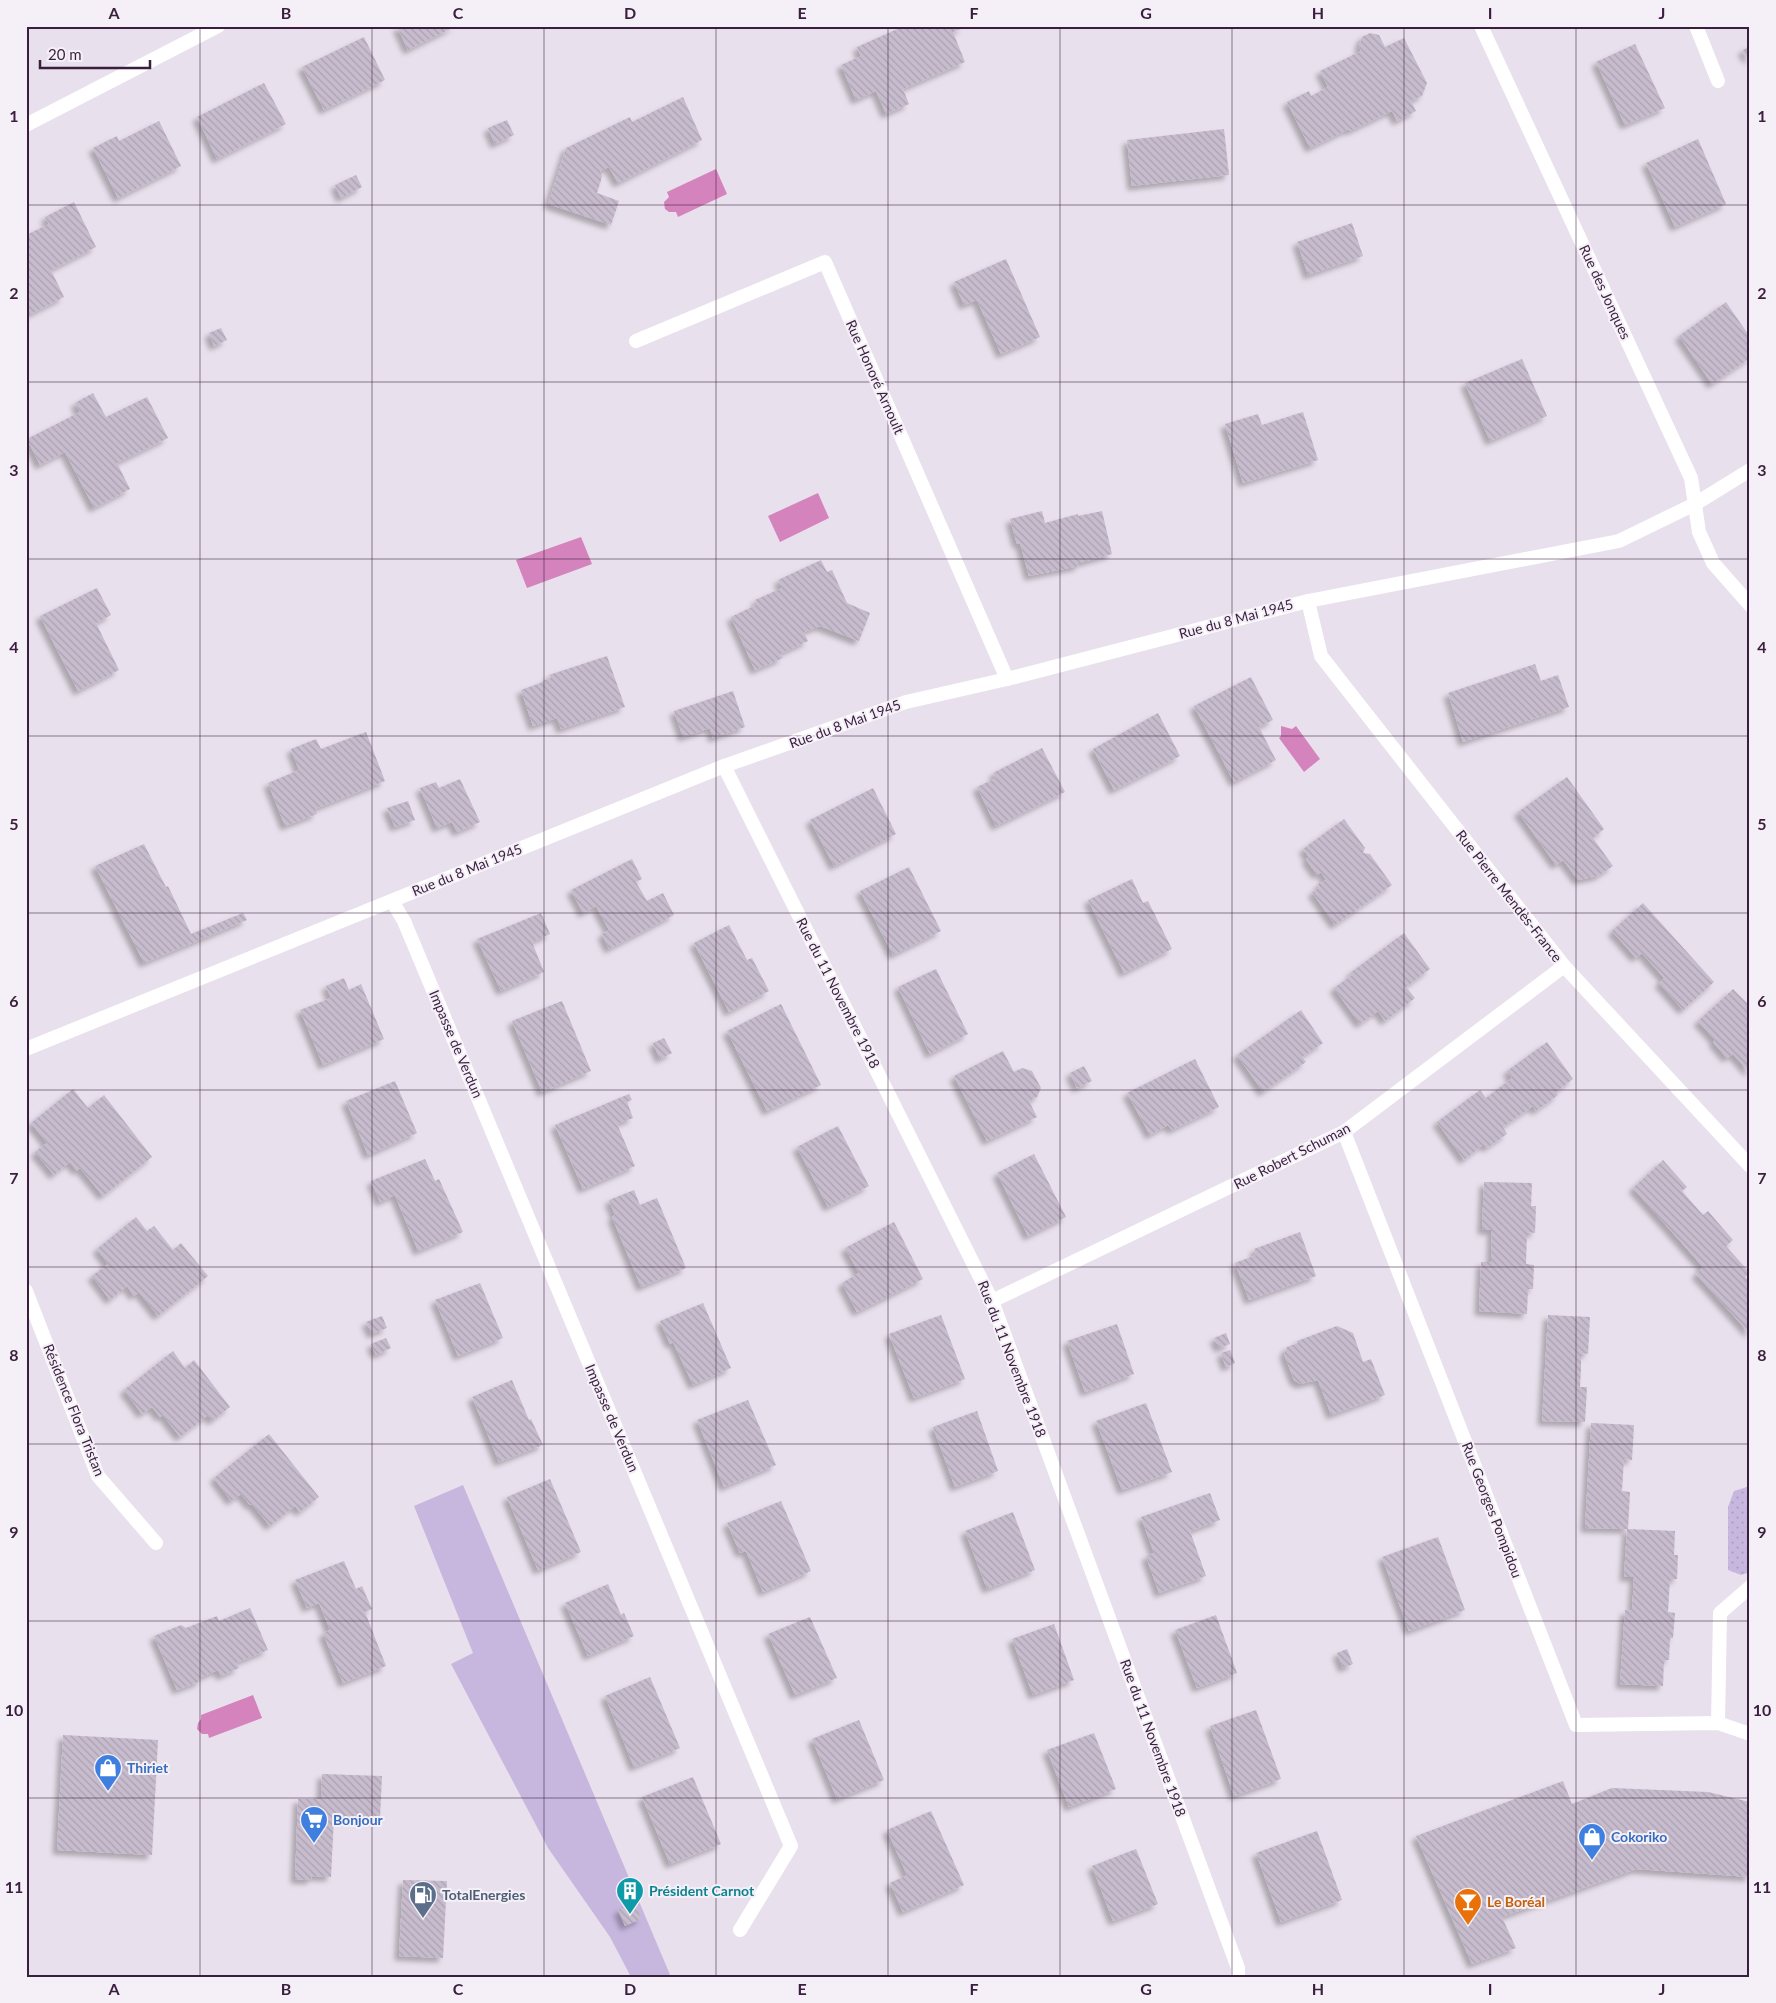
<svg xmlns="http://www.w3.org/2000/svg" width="1776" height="2003" font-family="Lato,sans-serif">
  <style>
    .grass { fill: url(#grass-dots) }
    .green { fill: #c7b7df }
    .water { fill: #d583bd }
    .building { fill: url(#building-back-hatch); filter: url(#shadow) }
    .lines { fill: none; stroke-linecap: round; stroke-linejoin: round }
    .minor { stroke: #fff; stroke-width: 14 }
    .grid { fill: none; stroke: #391f3d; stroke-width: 1; stroke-opacity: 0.55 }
    .labels { text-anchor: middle; stroke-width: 4; stroke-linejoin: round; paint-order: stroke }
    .street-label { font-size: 14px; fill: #391f3d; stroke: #f5f0f8 }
    .shop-label { font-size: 14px; font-weight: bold; fill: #366cbe; stroke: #f5f0f8; text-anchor: start }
    .culture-label { font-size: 14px; font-weight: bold; fill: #0d838f; stroke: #f5f0f8; text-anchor: start }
    .service-label { font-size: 14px; font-weight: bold; fill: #4e5e75; stroke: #f5f0f8; text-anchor: start }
    .food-label { font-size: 14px; font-weight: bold; fill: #c56008; stroke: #f5f0f8; text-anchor: start }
    .neatline { fill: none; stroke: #391f3d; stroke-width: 2 }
    .grid-label { font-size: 16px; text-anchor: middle; font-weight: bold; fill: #391f3d }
  </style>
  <defs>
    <pattern id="grass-dots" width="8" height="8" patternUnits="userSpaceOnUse" patternTransform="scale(1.25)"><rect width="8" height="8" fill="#c7b7df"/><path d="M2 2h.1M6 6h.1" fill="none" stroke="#ac9dc0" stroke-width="1.8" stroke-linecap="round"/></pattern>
    <pattern id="building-back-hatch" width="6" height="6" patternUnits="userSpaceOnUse" patternTransform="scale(1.25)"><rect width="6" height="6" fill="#c7bccd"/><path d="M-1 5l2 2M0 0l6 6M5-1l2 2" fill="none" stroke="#aca1b1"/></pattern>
    <filter id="shadow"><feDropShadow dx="-4.5" dy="4.5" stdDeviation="2.5" flood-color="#0004"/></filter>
  </defs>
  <rect width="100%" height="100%" fill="#e8e0ec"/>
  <polygon class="grass" points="1750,1486 1750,1572 1741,1575 1728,1570 1728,1507 1734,1491"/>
  <polygon class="green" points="463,1485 671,1977 631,1977 610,1937 548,1848 451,1664 473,1653 414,1506"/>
  <g class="water">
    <polygon points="716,169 727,194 678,217 676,212 669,212 665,209 664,202 669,197 667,192"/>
    <polygon points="818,493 829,518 780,542 768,516"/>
    <polygon points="581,537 592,564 527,588 516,560"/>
    <polygon points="1281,726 1292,729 1296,726 1320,759 1304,772 1279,738 1281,736"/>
    <polygon points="253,1695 262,1718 209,1738 208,1734 202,1734 197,1729 198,1723 201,1719 201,1715"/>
  </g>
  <g class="building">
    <polygon points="397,26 456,26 408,50"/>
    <polygon points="904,26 962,26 963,28 953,32 965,62 903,89 909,104 886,114 876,91 856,100 841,65 861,56 857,47"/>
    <polygon points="1370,33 1379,35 1385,47 1404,38 1427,83 1422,96 1411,101 1416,111 1397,121 1392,111 1350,131 1349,129 1310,148 1287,102 1309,91 1311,96 1328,87 1320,71 1361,51 1359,46 1362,37"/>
    <polygon points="364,37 385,80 324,110 302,67"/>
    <polygon points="1635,44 1665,108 1625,125 1596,62"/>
    <polygon points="1750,45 1750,61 1742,51"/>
    <polygon points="264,83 286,124 217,159 197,117"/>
    <polygon points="683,97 702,140 618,183 609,167 600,171 602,177 597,193 619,201 611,225 548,204 566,148 630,117 632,122"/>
    <polygon points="507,120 514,135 495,144 488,128"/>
    <polygon points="159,121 181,166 118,198 93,148 117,136 119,141"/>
    <polygon points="1224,129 1229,175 1132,186 1127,140"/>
    <polygon points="1698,139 1726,204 1675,227 1646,163"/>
    <polygon points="356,175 362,187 341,198 335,185"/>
    <polygon points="74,202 96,247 51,270 64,297 31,314 26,303 26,235 49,224 45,217"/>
    <polygon points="1352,223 1363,256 1308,275 1297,242"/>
    <polygon points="1006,259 1040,337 1001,354 977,300 964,305 954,282"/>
    <polygon points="1726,302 1750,337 1750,358 1712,384 1679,336"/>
    <polygon points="221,328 227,340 214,346 209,333"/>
    <polygon points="1522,359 1547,416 1490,441 1465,383"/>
    <polygon points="93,393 106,417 147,397 168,438 117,463 130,489 94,508 65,452 40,465 27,439 80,412 75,403"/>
    <polygon points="1303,412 1318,460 1243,483 1225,424 1258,414 1262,425"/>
    <polygon points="1042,511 1045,523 1078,514 1078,516 1102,511 1112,554 1079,563 1079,566 1029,576 1020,543 1017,544 1010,519"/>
    <polygon points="821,560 827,572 832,570 847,603 870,613 859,641 820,626 804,632 808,641 780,654 783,658 755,670 731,617 758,604 755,600 782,588 778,580"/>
    <polygon points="97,588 111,615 96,623 119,670 78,691 40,616"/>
    <polygon points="607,656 625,707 561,729 557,718 533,726 521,690 543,682 542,681 551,678 549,675"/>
    <polygon points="1535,664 1541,681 1558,675 1569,707 1463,742 1448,693"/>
    <polygon points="1251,677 1273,720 1259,727 1276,760 1234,782 1194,706"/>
    <polygon points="733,691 745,727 713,738 710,728 683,737 674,711"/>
    <polygon points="1158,713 1180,756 1114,790 1093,749"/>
    <polygon points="366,732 385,781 315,809 317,814 285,826 268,783 299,770 291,749 316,739 321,749"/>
    <polygon points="1042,748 1065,792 996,826 977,787 996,778 993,773"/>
    <polygon points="1567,777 1604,829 1593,838 1613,866 1598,876 1578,880 1563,860 1556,865 1518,812"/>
    <polygon points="460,779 480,822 457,832 452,822 437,828 420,788 436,782 439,788"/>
    <polygon points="873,788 896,834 834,866 810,820"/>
    <polygon points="408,801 415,820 395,827 387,808"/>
    <polygon points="1344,819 1365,848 1363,853 1370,854 1392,885 1335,925 1312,892 1320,887 1318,884 1326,880 1321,872 1317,875 1306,859 1309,857 1303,849"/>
    <polygon points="144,844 166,887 168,886 191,934 243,913 247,920 144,963 95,866"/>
    <polygon points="632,859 642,879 636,882 647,901 663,893 674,915 609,949 602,934 609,930 596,906 583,913 571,890"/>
    <polygon points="909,867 941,931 893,955 860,891"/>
    <polygon points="1132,879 1143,903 1148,901 1172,949 1124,973 1088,900"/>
    <polygon points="1643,903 1714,982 1683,1010 1659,983 1664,978 1642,953 1636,958 1612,931"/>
    <polygon points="541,913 550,934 532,942 544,972 501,991 477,939"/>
    <polygon points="729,925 747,960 752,958 769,991 729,1012 694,943"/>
    <polygon points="1404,933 1430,969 1406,987 1415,998 1385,1021 1378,1011 1360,1024 1334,988 1352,975 1350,973"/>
    <polygon points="936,969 968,1034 930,1054 898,987"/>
    <polygon points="344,978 349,990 361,984 384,1039 323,1065 300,1010 331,998 326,986"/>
    <polygon points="1733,989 1750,1006 1750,1073 1733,1054 1727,1058 1713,1042 1715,1040 1698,1021"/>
    <polygon points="562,1001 591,1071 542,1092 512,1021"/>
    <polygon points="781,1004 821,1085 767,1111 727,1031"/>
    <polygon points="1301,1010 1323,1043 1302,1057 1306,1062 1263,1092 1237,1055"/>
    <polygon points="664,1038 672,1053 660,1059 653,1043"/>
    <polygon points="1547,1042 1573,1079 1556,1092 1558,1095 1536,1111 1533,1106 1503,1127 1507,1134 1487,1148 1484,1144 1464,1160 1437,1122 1480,1090 1486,1098 1512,1078 1507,1071"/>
    <polygon points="1003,1051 1014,1072 1022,1068 1032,1071 1041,1088 1037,1097 1029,1101 1037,1117 987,1141 954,1076"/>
    <polygon points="1195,1059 1219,1107 1172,1130 1168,1125 1150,1135 1127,1093"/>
    <polygon points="1084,1066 1092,1081 1077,1088 1070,1073"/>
    <polygon points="395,1081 417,1133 368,1155 346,1101"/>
    <polygon points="73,1089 88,1108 104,1095 152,1157 103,1196 80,1168 77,1171 70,1162 54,1175 35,1152 47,1143 31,1123"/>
    <polygon points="629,1094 632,1100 627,1102 633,1118 617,1124 635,1166 583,1189 555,1125"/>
    <polygon points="838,1126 869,1186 828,1207 797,1147"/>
    <polygon points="1034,1154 1066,1217 1028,1236 997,1173"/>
    <polygon points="425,1159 435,1181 439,1179 463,1232 418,1251 395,1195 380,1202 371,1181"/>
    <polygon points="1663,1160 1687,1187 1682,1191 1703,1215 1708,1211 1733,1240 1726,1246 1750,1273 1745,1277 1750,1282 1750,1334 1696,1274 1703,1267 1633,1188"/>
    <polygon points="1484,1182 1532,1183 1531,1206 1536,1206 1535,1233 1527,1232 1526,1264 1534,1265 1533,1289 1528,1289 1527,1314 1479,1311 1481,1262 1491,1262 1492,1230 1482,1230"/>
    <polygon points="634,1190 640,1205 657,1198 686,1268 641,1287 612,1217 615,1215 609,1200"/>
    <polygon points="136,1217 147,1231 154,1226 173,1250 181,1243 208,1276 158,1316 139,1292 134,1296 127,1286 110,1300 92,1276 108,1264 97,1249"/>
    <polygon points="894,1222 923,1279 857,1312 842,1283 859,1273 845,1248"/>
    <polygon points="1300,1232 1316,1276 1249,1300 1235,1263 1256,1255 1254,1249"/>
    <polygon points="480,1283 503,1338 458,1356 435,1300"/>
    <polygon points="703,1303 731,1368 693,1385 673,1342 670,1344 660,1321"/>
    <polygon points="941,1315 965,1379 914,1398 889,1334"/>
    <polygon points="1548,1315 1590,1317 1588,1354 1581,1353 1581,1369 1580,1387 1587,1387 1585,1422 1542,1421"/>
    <polygon points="382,1316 387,1328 372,1334 366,1322"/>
    <polygon points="1117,1324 1134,1374 1085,1392 1067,1341"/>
    <polygon points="1337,1326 1353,1333 1363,1362 1371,1359 1385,1395 1331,1415 1318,1380 1300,1384 1294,1380 1284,1354 1287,1347 1298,1343 1297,1341"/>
    <polygon points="1226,1333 1230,1344 1219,1348 1214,1338"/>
    <polygon points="386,1338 391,1348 376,1355 371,1344"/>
    <polygon points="1230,1350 1235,1363 1226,1367 1221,1353"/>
    <polygon points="173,1351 185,1368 194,1360 230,1407 212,1421 208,1415 180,1437 163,1415 160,1417 152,1407 142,1414 124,1390"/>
    <polygon points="512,1380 529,1420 531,1419 543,1445 499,1462 472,1397"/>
    <polygon points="748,1400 776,1465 724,1487 697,1420"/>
    <polygon points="1146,1403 1172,1472 1122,1490 1096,1421"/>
    <polygon points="977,1411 998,1471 955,1487 933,1427"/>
    <polygon points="1591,1423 1634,1425 1632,1460 1624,1459 1622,1491 1630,1492 1628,1529 1585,1528"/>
    <polygon points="269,1434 319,1497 300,1512 295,1506 270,1526 252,1504 250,1505 241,1494 231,1501 214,1478"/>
    <polygon points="550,1479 581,1552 538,1570 507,1497"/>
    <polygon points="1210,1493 1220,1520 1190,1531 1206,1576 1159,1593 1146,1556 1154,1553 1141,1517"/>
    <polygon points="781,1501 811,1571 763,1592 746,1551 740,1553 727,1523"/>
    <polygon points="1013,1512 1035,1570 987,1589 965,1531"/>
    <polygon points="1627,1529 1675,1531 1674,1555 1678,1555 1677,1579 1670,1579 1668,1612 1675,1613 1673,1638 1670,1638 1669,1660 1664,1660 1663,1686 1620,1684 1625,1610 1632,1611 1634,1577 1624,1577"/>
    <polygon points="1438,1537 1465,1610 1409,1631 1382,1557"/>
    <polygon points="344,1561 356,1589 362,1586 372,1609 365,1612 386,1666 343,1683 323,1633 330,1630 319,1603 307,1608 295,1580"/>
    <polygon points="608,1584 621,1615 624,1613 634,1636 588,1656 565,1603"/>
    <polygon points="250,1608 268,1650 236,1663 239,1668 221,1676 218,1670 199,1678 201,1681 177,1690 154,1636 181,1625 186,1628 217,1616 219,1621"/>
    <polygon points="1216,1615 1237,1673 1197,1688 1175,1630"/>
    <polygon points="810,1617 837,1678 795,1695 768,1634"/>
    <polygon points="1054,1624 1074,1680 1033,1695 1012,1639"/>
    <polygon points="1347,1649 1353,1664 1343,1668 1337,1653"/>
    <polygon points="650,1677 680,1748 634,1767 605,1696"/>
    <polygon points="1256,1710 1281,1779 1234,1796 1210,1726"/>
    <polygon points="859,1720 884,1780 837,1799 812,1739"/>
    <polygon points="1094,1733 1116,1789 1069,1807 1047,1750"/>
    <polygon points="63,1735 158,1740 152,1855 57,1850"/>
    <polygon points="322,1774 382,1776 380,1818 334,1816 331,1877 312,1876 311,1880 295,1879 298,1799 321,1799"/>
    <polygon points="693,1777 721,1844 670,1864 642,1797"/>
    <polygon points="1563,1781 1572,1804 1612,1788 1708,1792 1750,1802 1750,1877 1636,1869 1502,1917 1516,1948 1472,1964 1416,1836"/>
    <polygon points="931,1811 964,1885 903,1912 890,1883 907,1875 887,1830"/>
    <polygon points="1317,1831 1342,1900 1281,1922 1256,1853"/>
    <polygon points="1136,1849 1158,1904 1113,1921 1092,1866"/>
    <polygon points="403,1880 447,1881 443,1958 399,1956"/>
    <polygon points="635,1903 641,1919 625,1926 618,1910"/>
  </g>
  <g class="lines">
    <g class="minor">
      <polyline points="1481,26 1691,478 1699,532 1713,563 1750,605"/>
      <polyline points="1696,26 1718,81"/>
      <polyline points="26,125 218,26"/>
      <polyline points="636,341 825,262 1007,679"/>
      <polyline points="1308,601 1321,656 1564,966 1750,1166"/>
      <polyline points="724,766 992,1301 1238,1968 1238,1977"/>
      <polyline points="392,901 404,921 791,1846 740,1930"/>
      <polyline points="26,1049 724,766 906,702 1007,679 1308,601 1619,541 1695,504 1750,470"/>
      <polyline points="1344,1132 1576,1725 1718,1723 1750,1734"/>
      <polyline points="26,1291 98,1476 156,1543"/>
      <polyline points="992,1301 1344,1132 1564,966"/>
      <polyline points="1718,1723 1720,1613 1750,1587"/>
    </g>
  </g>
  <path class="grid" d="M200,26V1977M372,26V1977M544,26V1977M716,26V1977M888,26V1977M1060,26V1977M1232,26V1977M1404,26V1977M1576,26V1977M26,205H1750M26,382H1750M26,559H1750M26,736H1750M26,913H1750M26,1090H1750M26,1267H1750M26,1444H1750M26,1621H1750M26,1798H1750"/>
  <defs>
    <symbol id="shop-pin" viewBox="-11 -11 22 30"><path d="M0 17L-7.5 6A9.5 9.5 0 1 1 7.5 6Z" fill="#3f7fe0" stroke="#f5f0f8"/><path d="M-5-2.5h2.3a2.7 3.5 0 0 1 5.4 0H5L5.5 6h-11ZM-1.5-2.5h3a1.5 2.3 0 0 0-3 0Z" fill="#fff"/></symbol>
    <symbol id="supermarket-pin" viewBox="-11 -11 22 30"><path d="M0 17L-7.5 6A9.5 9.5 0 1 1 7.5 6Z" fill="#3f7fe0" stroke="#f5f0f8"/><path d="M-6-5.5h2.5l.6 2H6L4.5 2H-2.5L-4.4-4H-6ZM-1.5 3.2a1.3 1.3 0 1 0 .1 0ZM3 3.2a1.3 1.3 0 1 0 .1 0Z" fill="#fff"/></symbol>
    <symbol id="building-pin" viewBox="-11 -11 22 30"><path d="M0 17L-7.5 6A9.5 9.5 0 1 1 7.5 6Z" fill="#0f9aa8" stroke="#f5f0f8"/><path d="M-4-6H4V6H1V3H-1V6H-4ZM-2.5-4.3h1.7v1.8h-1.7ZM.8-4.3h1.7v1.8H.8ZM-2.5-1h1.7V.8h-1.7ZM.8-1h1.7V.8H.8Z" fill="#fff"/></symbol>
    <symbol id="fuel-pin" viewBox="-11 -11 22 30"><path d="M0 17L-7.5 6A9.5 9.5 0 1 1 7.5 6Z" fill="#5c6f8a" stroke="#f5f0f8"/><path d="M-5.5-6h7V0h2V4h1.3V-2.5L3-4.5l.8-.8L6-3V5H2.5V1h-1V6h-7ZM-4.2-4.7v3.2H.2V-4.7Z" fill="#fff"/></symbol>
    <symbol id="bar-pin" viewBox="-11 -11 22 30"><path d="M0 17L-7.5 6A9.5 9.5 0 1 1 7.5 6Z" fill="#e8710a" stroke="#f5f0f8"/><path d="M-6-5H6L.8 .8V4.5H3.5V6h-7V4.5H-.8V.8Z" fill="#fff"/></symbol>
  </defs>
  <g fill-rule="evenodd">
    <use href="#shop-pin" x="92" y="1752" width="32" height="43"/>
    <use href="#supermarket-pin" x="298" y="1804" width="32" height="43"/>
    <use href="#shop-pin" x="1576" y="1821" width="32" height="43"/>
    <use href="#building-pin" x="614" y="1875" width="32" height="43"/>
    <use href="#fuel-pin" x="407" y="1879" width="32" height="43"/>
    <use href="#bar-pin" x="1452" y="1886" width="32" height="43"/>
  </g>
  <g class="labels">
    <g class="street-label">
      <text transform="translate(1605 292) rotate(65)" y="5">Rue des Jonques</text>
      <text transform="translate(875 377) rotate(66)" y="5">Rue Honoré Arnoult</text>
      <text transform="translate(1236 619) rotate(-15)" y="5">Rue du 8 Mai 1945</text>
      <text transform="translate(845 724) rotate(-20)" y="5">Rue du 8 Mai 1945</text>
      <text transform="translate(467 870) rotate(-22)" y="5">Rue du 8 Mai 1945</text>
      <text transform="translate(1509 896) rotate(52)" y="5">Rue Pierre Mendès-France</text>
      <text transform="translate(838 993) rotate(63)" y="5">Rue du 11 Novembre 1918</text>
      <text transform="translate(456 1044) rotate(67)" y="5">Impasse de Verdun</text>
      <text transform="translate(1292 1156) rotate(-27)" y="5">Rue Robert Schuman</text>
      <text transform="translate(1012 1359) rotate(69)" y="5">Rue du 11 Novembre 1918</text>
      <text transform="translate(74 1410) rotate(68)" y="5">Résidence Flora Tristan</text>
      <text transform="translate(612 1418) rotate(67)" y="5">Impasse de Verdun</text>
      <text transform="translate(1492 1510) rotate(69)" y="5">Rue Georges Pompidou</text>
      <text transform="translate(1153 1738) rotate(70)" y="5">Rue du 11 Novembre 1918</text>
    </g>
    <g class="shop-label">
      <text x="127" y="1773">Thiriet</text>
      <text x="333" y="1825">Bonjour</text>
      <text x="1611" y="1842">Cokoriko</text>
    </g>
    <g class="culture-label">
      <text x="649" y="1896">Président Carnot</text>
    </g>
    <g class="service-label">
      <text x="442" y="1900">TotalEnergies</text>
    </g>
    <g class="food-label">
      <text x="1487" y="1907">Le Boréal</text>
    </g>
  </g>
  <rect width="1776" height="2003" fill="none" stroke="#f5f0f8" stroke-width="55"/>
  <path d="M40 60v8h110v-8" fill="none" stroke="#391f3d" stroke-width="2.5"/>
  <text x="48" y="60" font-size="15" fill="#391f3d" stroke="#f5f0f8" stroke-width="4" paint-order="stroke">20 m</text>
  <rect x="28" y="28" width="1720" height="1948" class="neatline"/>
  <g class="grid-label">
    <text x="114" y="19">A</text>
    <text x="286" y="19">B</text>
    <text x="458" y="19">C</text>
    <text x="630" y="19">D</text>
    <text x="802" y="19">E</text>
    <text x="974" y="19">F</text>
    <text x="1146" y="19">G</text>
    <text x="1318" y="19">H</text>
    <text x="1490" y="19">I</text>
    <text x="1662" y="19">J</text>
    <text x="14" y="122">1</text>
    <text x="1762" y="122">1</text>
    <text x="14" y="299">2</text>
    <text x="1762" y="299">2</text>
    <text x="14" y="476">3</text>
    <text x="1762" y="476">3</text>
    <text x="14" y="653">4</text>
    <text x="1762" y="653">4</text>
    <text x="14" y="830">5</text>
    <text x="1762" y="830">5</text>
    <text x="14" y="1007">6</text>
    <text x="1762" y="1007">6</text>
    <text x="14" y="1184">7</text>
    <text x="1762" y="1184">7</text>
    <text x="14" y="1361">8</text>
    <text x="1762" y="1361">8</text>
    <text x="14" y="1538">9</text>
    <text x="1762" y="1538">9</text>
    <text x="14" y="1716">10</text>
    <text x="1762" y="1716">10</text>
    <text x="14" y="1893">11</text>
    <text x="1762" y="1893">11</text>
    <text x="114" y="1995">A</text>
    <text x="286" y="1995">B</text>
    <text x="458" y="1995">C</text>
    <text x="630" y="1995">D</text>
    <text x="802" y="1995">E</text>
    <text x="974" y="1995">F</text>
    <text x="1146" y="1995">G</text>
    <text x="1318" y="1995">H</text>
    <text x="1490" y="1995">I</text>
    <text x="1662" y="1995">J</text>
  </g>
</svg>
